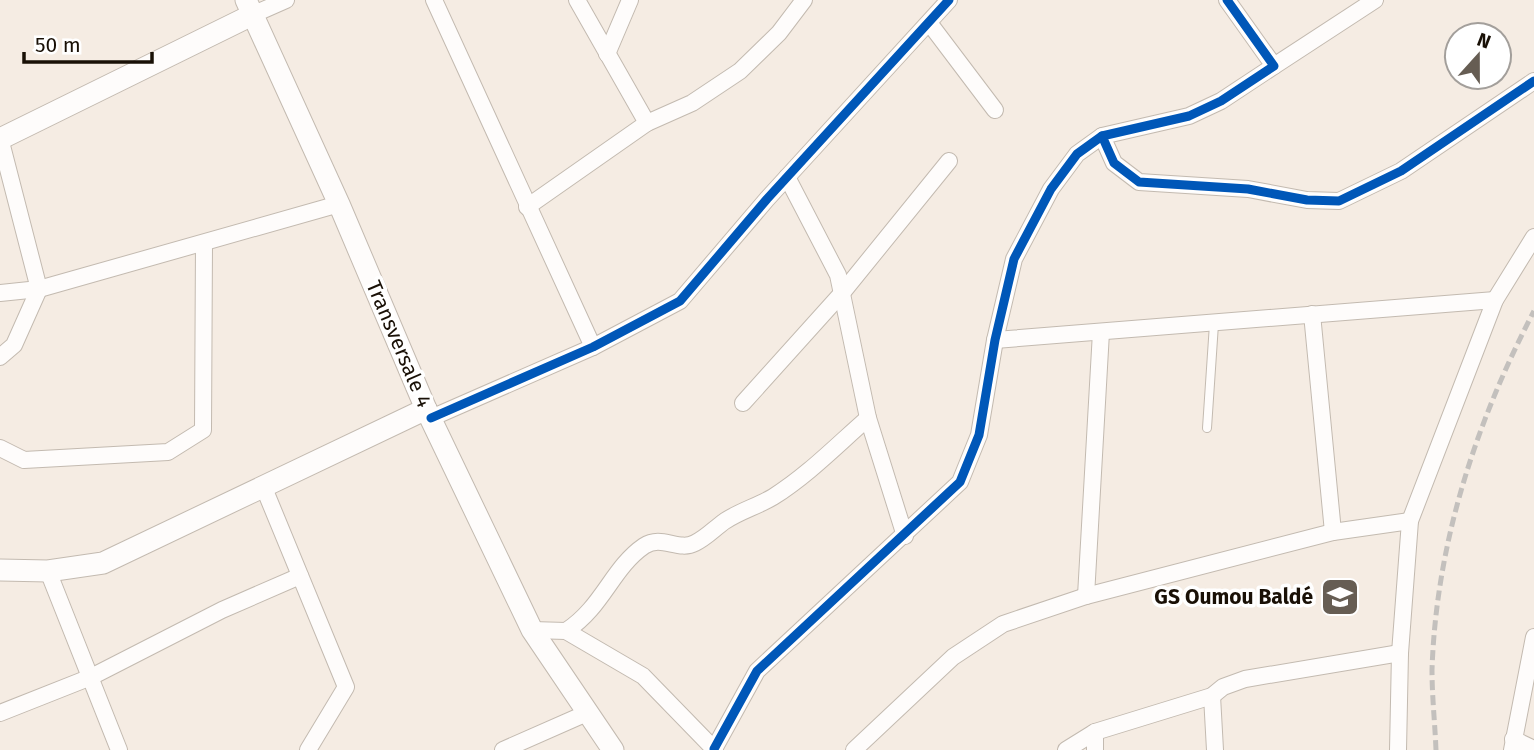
<svg xmlns="http://www.w3.org/2000/svg" width="1534" height="750" font-family="'Fira Sans',sans-serif">
  <style>
    .lines { fill: none; stroke-linecap: round; stroke-linejoin: round }
    .lane-casing { stroke: #c3bab0; stroke-width: 10 }
    .street-casing { stroke: #c3bab0; stroke-width: 18 }
    .secondary-casing { stroke: #c3bab0; stroke-width: 23 }
    .lane { stroke: #fefcfb; stroke-width: 8 }
    .street { stroke: #fefcfb; stroke-width: 16 }
    .secondary { stroke: #fefcfb; stroke-width: 21 }
    .rail { stroke: #c3c0bd; stroke-width: 5; stroke-dasharray: 10 5; stroke-linecap: butt }
    .cycleway-casing { stroke: #fff; stroke-width: 13 }
    .cycleway { stroke: #0057b8; stroke-width: 9 }
    .labels { text-anchor: middle; stroke-width: 7; stroke-linejoin: round; paint-order: stroke }
    .street-label { font-size: 21px; fill: #191006; stroke: #fff }
    .poi-label { font-size: 21px; font-weight: bold; fill: #191006; stroke: #fff; text-anchor: end }
  </style>
  <rect width="100%" height="100%" fill="#f5ece3"/>
  <g class="lines">
    <defs>
      <polyline id="lane" points="1207,428 1214,324"/>
      <g id="street">
        <polyline points="434,0 593,347"/>
        <polyline points="577,0 647,123"/>
        <polyline points="1227,0 1274,66 1221,101 1189,116 1102,136 1114,163 1139,182 1248,189 1307,200 1339,201 1401,171 1534,81"/>
        <polyline points="252,15 286,0"/>
        <polyline points="930,24 995,110"/>
        <polyline points="607,54 630,0"/>
        <polyline points="1274,66 1375,0"/>
        <polyline points="0,138 39,289 14,345 0,357"/>
        <polyline points="787,177 838,275 868,418 905,536"/>
        <polyline points="527,207 647,123 692,103 740,71 779,33 804,0"/>
        <polyline points="0,293 39,289 339,204"/>
        <polyline points="1312,314 1333,532"/>
        <polyline points="995,340 1495,300"/>
        <polyline points="743,403 842,293 949,161"/>
        <polyline points="431,418 593,347 680,301 767,199 949,0"/>
        <polyline points="0,448 24,460 168,452 203,430 204,244"/>
        <polyline points="264,488 346,687 308,750"/>
        <polyline points="48,571 119,750"/>
        <polyline points="1086,596 1101,332"/>
        <polyline points="532,630 566,631 643,676 715,750"/>
        <path d="M566,631C603,607 612,568 644,546C662,534 678,552 695,543C706,538 715,528 725,521C740,511 758,506 773,497C808,475 837,445 868,418"/>
        <polyline points="1212,696 1215,750"/>
        <polyline points="0,713 91,677 222,610 300,576"/>
        <polyline points="1513,739 1534,749"/>
        <polyline points="714,749 757,671 960,482 979,435 995,340 1014,259 1051,189 1077,154 1102,136"/>
        <polyline points="503,750 587,713"/>
        <polyline points="854,750 953,657 1003,624 1086,596 1333,532 1410,521"/>
        <polyline points="1066,750 1095,732 1212,696 1223,687 1245,679 1400,653"/>
        <polyline points="1095,750 1095,732"/>
        <polyline points="1398,750 1400,653 1410,521 1495,300 1534,237"/>
        <polyline points="1512,750 1534,637"/>
      </g>
      <g id="secondary">
        <polyline points="246,0 339,204 426,409 532,630 613,750"/>
        <polyline points="0,139 252,15"/>
        <polyline points="0,570 48,571 103,563 426,409"/>
      </g>
    </defs>
    <use href="#lane" class="lane-casing"/>
    <use href="#street" class="street-casing"/>
    <use href="#secondary" class="secondary-casing"/>
    <use href="#lane" class="lane"/>
    <use href="#street" class="street"/>
    <use href="#secondary" class="secondary"/>
    <path class="rail" d="M1436,750C1435,724 1432,697 1432,670C1436,544 1476,422 1534,311"/>
    <defs>
      <g id="cycleway">
        <polyline points="1227,0 1274,66 1221,101 1189,116 1102,136 1114,163 1139,182 1248,189 1307,200 1339,201 1401,171 1534,81"/>
        <polyline points="431,418 593,347 680,301 767,199 949,0"/>
        <polyline points="714,749 757,671 960,482 979,435 995,340 1014,259 1051,189 1077,154 1102,136"/>
      </g>
    </defs>
    <use href="#cycleway" class="cycleway-casing"/>
    <use href="#cycleway" class="cycleway"/>
  </g>
  <defs>
    <symbol id="school-square" viewBox="-11 -11 22 22"><rect x="-9" y="-9" width="18" height="18" rx="4" fill="#665d53" stroke="#fff"/><path d="M0-5L7-2L0 1L-7-2ZM-4 1L0 2.5L4 1V4Q0 6-4 4Z" fill="#fff"/></symbol>
  </defs>
  <g fill-rule="evenodd">
    <use href="#school-square" x="1318" y="575" width="44" height="44"/>
  </g>
  <g class="labels">
    <g class="street-label">
      <text transform="translate(399 344) rotate(67)" y="7">Transversale 4</text>
    </g>
    <g class="poi-label">
      <text x="1313" y="604">GS Oumou Baldé</text>
    </g>
  </g>
  <g transform="translate(1478 56) rotate(21)"><circle r="33" fill="#ffffff" stroke="#a39f9b" stroke-width="2"/>
  <path d="M0-5L12 26L0 18L-12 26Z" fill="#665d53"/>
  <text y="-10" font-size="19" font-weight="bold" text-anchor="middle" fill="#191006">N</text>
  </g>
  <path d="M24 52v10h128v-10" fill="none" stroke="#191006" stroke-width="3.5"/>
  <text x="35" y="52" font-size="21" fill="#191006" stroke="#ffffff" stroke-width="5" paint-order="stroke">50 m</text>
</svg>
